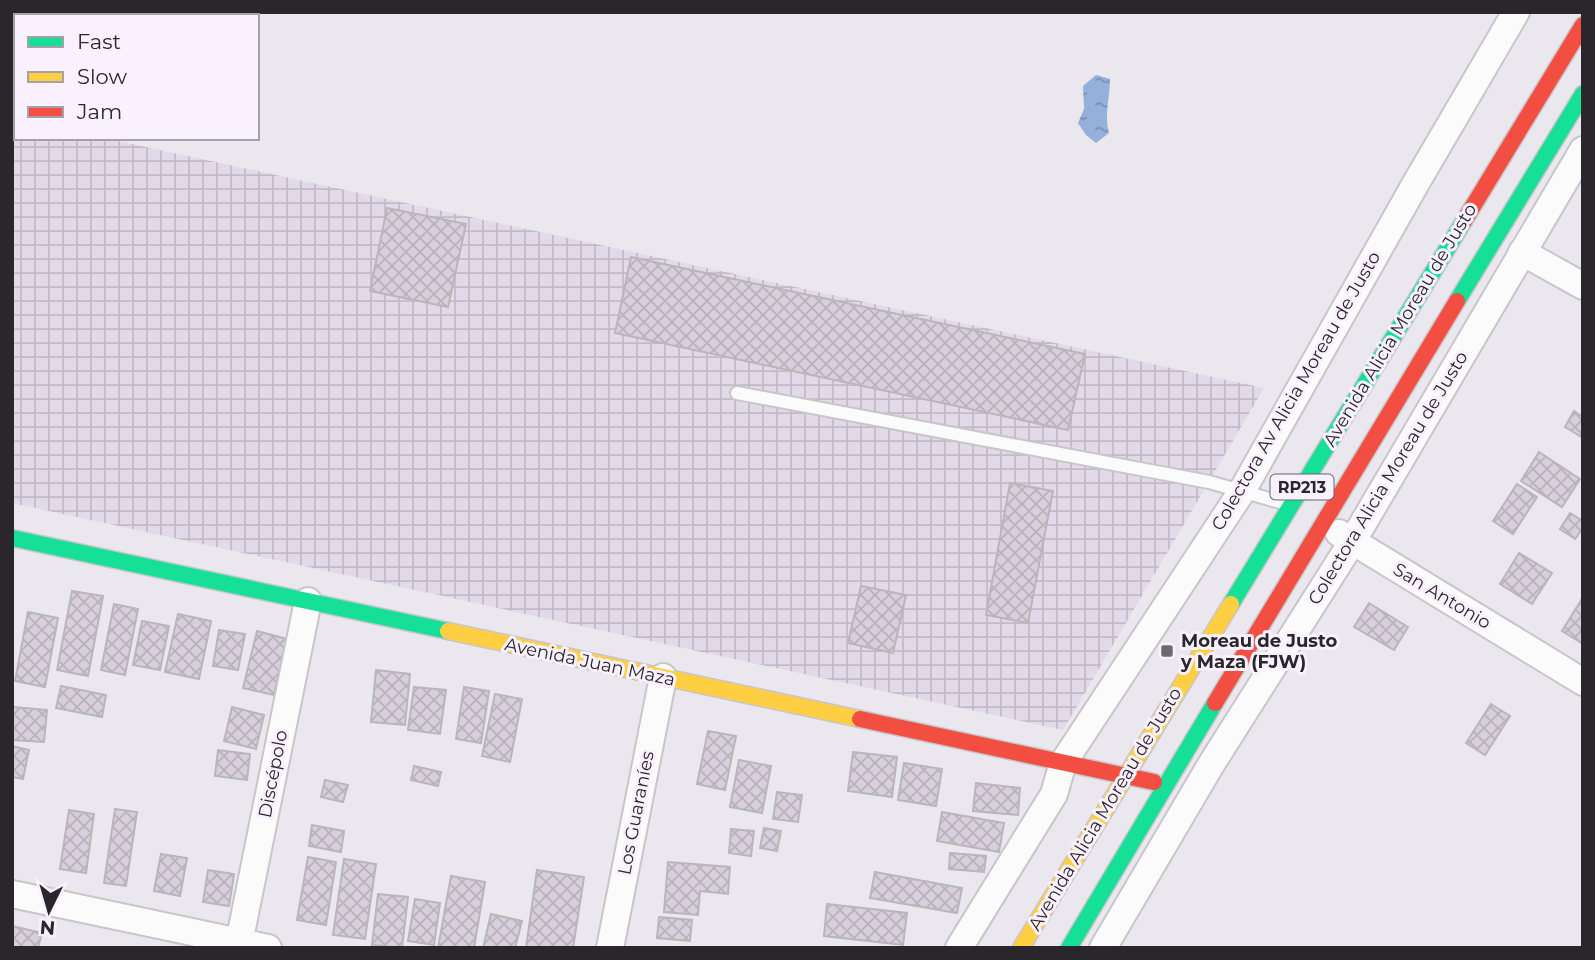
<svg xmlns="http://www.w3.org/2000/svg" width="1595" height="960" font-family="Montserrat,sans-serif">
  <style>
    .industrial { fill: url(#industrial-grid) }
    .water { fill: url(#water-ripples) }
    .building { fill: url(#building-cross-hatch); stroke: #b9b6bb; stroke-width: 2 }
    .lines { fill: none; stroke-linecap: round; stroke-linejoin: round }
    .lane-casing { stroke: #c8c5cb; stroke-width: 16 }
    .street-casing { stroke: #c8c5cb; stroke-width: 30 }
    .fast-casing { stroke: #c8c5cb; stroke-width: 19 }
    .slow-casing { stroke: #c8c5cb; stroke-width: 19 }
    .jam-casing { stroke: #c8c5cb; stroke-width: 19 }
    .lane { stroke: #fcfbfc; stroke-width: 12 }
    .street { stroke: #fcfbfc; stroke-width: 26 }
    .fast { stroke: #16e098; stroke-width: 16 }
    .slow { stroke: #ffcf43; stroke-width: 16 }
    .jam { stroke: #f24e42; stroke-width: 16 }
    .poi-dot { fill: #6d6a6f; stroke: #f9f1fe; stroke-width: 2.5 }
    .labels { text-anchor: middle; stroke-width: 6; stroke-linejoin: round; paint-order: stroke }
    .shield { fill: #f9f1fe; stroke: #67646a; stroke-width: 2 }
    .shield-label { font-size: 16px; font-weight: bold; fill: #29272b }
    .street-label { font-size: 18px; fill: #29272b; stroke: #f9f1fe }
    .poi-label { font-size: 18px; font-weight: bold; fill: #29272b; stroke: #f9f1fe; text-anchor: start }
  </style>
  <defs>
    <pattern id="industrial-grid" width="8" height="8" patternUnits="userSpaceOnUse" patternTransform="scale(1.75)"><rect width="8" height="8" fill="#e2dae8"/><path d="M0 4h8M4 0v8" fill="none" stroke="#c2bbc7"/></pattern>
    <pattern id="water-ripples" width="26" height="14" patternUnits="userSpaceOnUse" patternTransform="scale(1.75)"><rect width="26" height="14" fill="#94b0db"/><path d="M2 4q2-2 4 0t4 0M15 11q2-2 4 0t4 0" fill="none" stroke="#798fb2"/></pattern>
    <pattern id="building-cross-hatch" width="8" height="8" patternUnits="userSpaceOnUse" patternTransform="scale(1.75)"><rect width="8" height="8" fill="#d7cfdc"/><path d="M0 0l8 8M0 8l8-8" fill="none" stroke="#b9b2bd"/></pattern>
  </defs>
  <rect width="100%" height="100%" fill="#ebe7ee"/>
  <polygon class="industrial" points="12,118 16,119 16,138 104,138 1264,388 1063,730 12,503"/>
  <path class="water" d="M1096,75L1110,79C1110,97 1104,115 1109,133L1096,143L1086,135L1078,123L1084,109L1083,86Z"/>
  <g class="building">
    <polygon points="387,208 466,224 448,307 370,291"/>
    <polygon points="631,257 1085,354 1068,430 615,333"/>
    <polygon points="1574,411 1583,417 1583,438 1565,427"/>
    <polygon points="1539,452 1580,479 1562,507 1521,481"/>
    <polygon points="1010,483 1053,491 1028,623 986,615"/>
    <polygon points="1517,484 1537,497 1513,534 1493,521"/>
    <polygon points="1570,513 1583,521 1583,528 1575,539 1560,529"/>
    <polygon points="1519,553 1552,573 1532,604 1500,584"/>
    <polygon points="861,586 906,595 893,653 848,643"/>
    <polygon points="72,591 103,596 88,676 57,670"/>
    <polygon points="1583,597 1583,644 1562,631"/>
    <polygon points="1369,603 1408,627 1394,650 1354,627"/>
    <polygon points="114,604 138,609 125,675 101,670"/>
    <polygon points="28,612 58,618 45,687 15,681"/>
    <polygon points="178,614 211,621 199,679 165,672"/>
    <polygon points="142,621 169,626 160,670 133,665"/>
    <polygon points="219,630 245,634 238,670 213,666"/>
    <polygon points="257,631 287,639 274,695 243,688"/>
    <polygon points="376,670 410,674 405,725 371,722"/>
    <polygon points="61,686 106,695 102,717 56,708"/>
    <polygon points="414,687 446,690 440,734 408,730"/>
    <polygon points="464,687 489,691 481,743 456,739"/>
    <polygon points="495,694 522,699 510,762 482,756"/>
    <polygon points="1491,704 1510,716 1485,755 1466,743"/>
    <polygon points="13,707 47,710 44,742 12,740"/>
    <polygon points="232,707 264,715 256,749 224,741"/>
    <polygon points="708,731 736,736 725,790 697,784"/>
    <polygon points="12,746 29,750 23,779 12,777"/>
    <polygon points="218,750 250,754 247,780 215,776"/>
    <polygon points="853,752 897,757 892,797 848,791"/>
    <polygon points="739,760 771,766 762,813 730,807"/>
    <polygon points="904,763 942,769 936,806 898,800"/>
    <polygon points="414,766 441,772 438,786 411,780"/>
    <polygon points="325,780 348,785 343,802 321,797"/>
    <polygon points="976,783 1020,788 1018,815 973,811"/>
    <polygon points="777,792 802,795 798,822 773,819"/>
    <polygon points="115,809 137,812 126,886 104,883"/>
    <polygon points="69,810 94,814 86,873 60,869"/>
    <polygon points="942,812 1004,823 999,852 937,841"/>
    <polygon points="312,825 344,831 341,852 309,846"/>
    <polygon points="764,828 781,831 777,851 760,848"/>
    <polygon points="731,829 754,831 751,856 729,853"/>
    <polygon points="950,853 986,856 984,872 949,869"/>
    <polygon points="161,854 187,858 180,896 154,891"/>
    <polygon points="308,857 336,862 326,925 297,920"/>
    <polygon points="344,859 376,864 365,939 333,935"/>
    <polygon points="668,862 730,867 728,894 700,891 698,915 664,912"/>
    <polygon points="208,870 234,874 229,906 203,902"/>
    <polygon points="537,870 584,877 573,948 526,948"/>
    <polygon points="875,872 962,888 957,913 870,898"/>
    <polygon points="451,876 485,882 474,948 438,948"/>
    <polygon points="378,894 408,897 402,948 372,945"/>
    <polygon points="415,899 440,903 434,945 408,941"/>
    <polygon points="827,904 907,913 903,945 824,936"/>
    <polygon points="491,914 522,921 515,948 483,948"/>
    <polygon points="659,917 692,920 690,941 657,938"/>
    <polygon points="12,926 42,933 38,948 12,948"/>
  </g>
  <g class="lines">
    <defs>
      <polyline id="lane" points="737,393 1209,482 1287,504"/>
      <g id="street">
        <polyline points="1522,252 1583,286"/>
        <polyline points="1339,533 1583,682"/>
        <polyline points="12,894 268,948"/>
        <polyline points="238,948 308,601"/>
        <polyline points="610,948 663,677"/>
        <polyline points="959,948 1054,794 1063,763 1242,491 1416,183 1516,12"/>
        <polyline points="1103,948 1212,763 1352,542 1583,150"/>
      </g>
      <g id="fast">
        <polyline points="1457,301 1583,94"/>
        <polyline points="12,538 448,631"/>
        <polyline points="1231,604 1464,221"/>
        <polyline points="1069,948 1215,703"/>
      </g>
      <g id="slow">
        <polyline points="448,631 860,719"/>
        <polyline points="1021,948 1231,604"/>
      </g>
      <g id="jam">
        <polyline points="1464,221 1583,25"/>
        <polyline points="1215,703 1457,301"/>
        <polyline points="860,719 1154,782"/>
      </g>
    </defs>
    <use href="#lane" class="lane-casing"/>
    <use href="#street" class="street-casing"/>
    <use href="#fast" class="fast-casing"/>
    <use href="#slow" class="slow-casing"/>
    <use href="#jam" class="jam-casing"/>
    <use href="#lane" class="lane"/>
    <use href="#street" class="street"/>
    <use href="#fast" class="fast"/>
    <use href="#slow" class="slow"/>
    <use href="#jam" class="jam"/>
  </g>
  <rect class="poi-dot" x="1160" y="644" width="14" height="14" rx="3.5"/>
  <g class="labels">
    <rect class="shield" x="1270.5" y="474.5" width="63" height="25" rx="5"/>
    <g class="shield-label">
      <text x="1302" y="493">RP213</text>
    </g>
    <g class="street-label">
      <text transform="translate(1400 325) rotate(-59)" y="6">Avenida Alicia Moreau de Justo</text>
      <text transform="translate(1296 391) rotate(-60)" y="6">Colectora Av Alicia Moreau de Justo</text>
      <text transform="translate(1388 478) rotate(-59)" y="6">Colectora Alicia Moreau de Justo</text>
      <text transform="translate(1442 596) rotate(31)" y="6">San Antonio</text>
      <text transform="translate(590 662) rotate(12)" y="6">Avenida Juan Maza</text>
      <text transform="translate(273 774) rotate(-79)" y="6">Discépolo</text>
      <text transform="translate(1105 809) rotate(-59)" y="6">Avenida Alicia Moreau de Justo</text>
      <text transform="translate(636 813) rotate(-79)" y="6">Los Guaraníes</text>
    </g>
    <g class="poi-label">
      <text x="1181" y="647">Moreau de Justo<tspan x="1181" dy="21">y Maza (FJW)</tspan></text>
    </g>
  </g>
  <rect width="1595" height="960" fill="none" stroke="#29272b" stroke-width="28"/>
  <rect x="14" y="14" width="245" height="126" fill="#f9f1fe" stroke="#a6a0aa" stroke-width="2"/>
  <rect x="28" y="37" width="35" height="10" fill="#16e098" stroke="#a6a0aa" stroke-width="2"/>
  <text x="77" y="49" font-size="21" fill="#29272b">Fast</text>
  <rect x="28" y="72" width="35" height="10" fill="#ffcf43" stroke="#a6a0aa" stroke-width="2"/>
  <text x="77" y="84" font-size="21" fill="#29272b">Slow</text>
  <rect x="28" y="107" width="35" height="10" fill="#f24e42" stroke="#a6a0aa" stroke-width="2"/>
  <text x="77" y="119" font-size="21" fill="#29272b">Jam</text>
  <g transform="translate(49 911) rotate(185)" stroke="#f9f1fe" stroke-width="5" paint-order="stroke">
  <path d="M0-5L12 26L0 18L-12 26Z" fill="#29272b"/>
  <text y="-10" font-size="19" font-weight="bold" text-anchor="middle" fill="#29272b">N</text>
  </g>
</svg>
